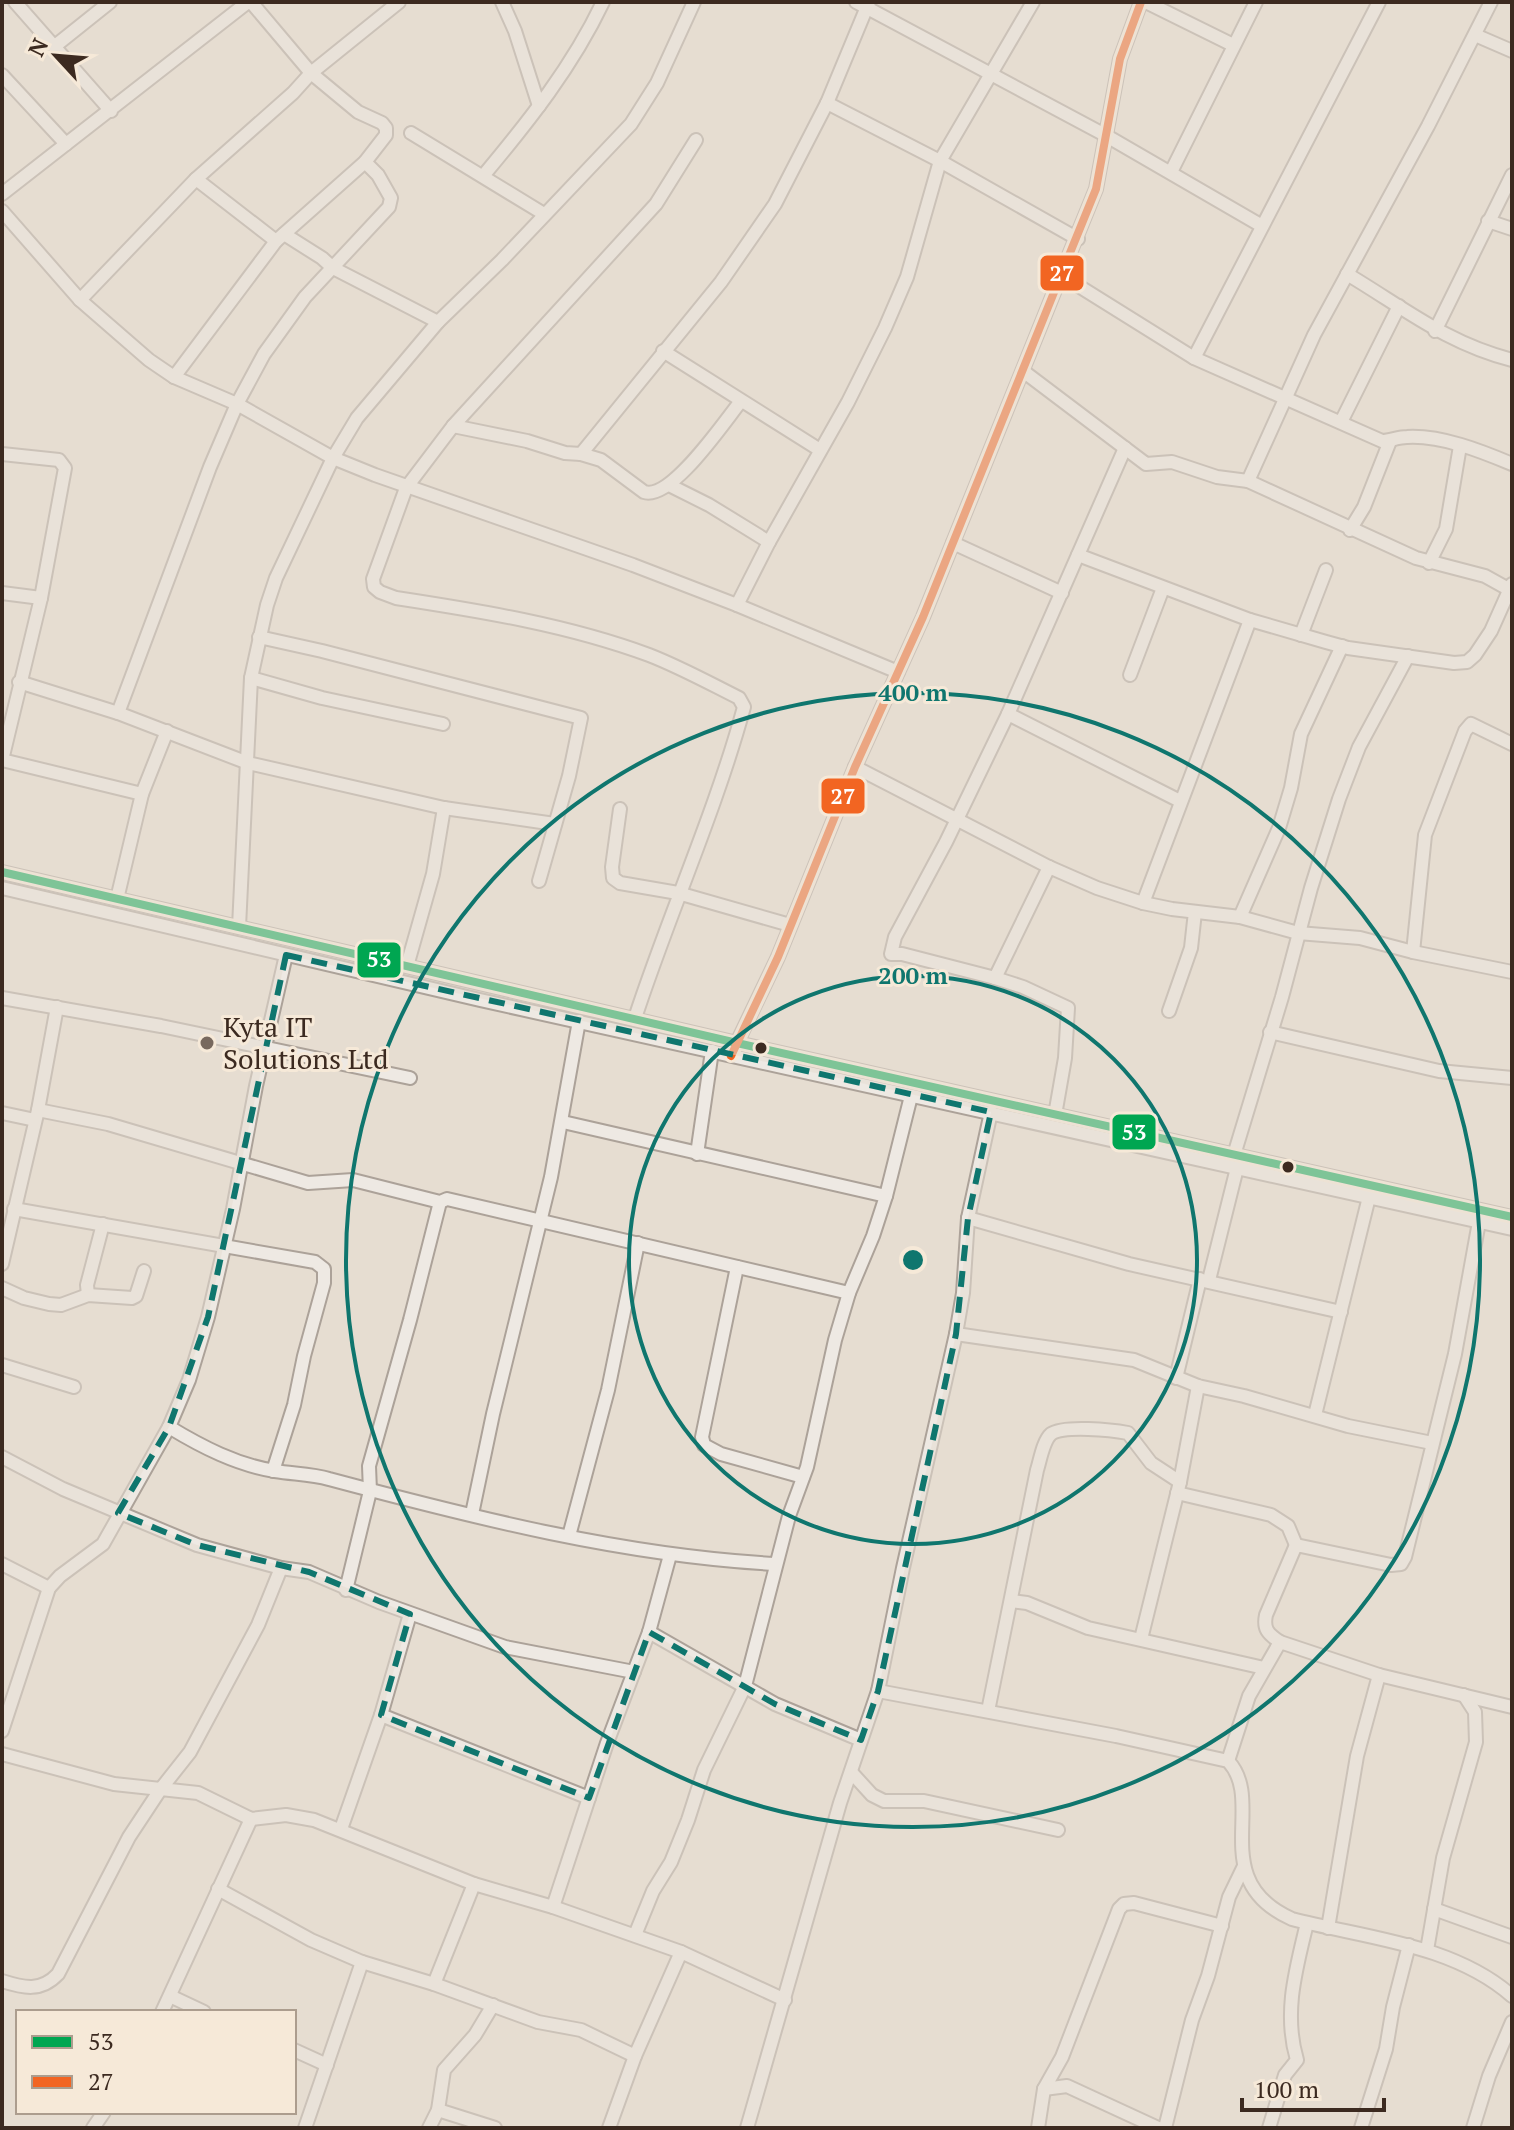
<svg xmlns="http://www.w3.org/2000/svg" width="1514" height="2130" font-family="'PT Serif',serif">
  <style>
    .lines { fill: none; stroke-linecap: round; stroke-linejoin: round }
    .minor-casing { stroke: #aca299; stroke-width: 16 }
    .minor { stroke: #eee9e3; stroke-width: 12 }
    .bus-1-casing { stroke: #f6e9d8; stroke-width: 14 }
    .bus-2-casing { stroke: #f6e9d8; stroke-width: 14 }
    .bus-1 { stroke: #00a651; stroke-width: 8 }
    .bus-2 { stroke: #f26522; stroke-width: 8 }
    .marked { fill: none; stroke: #0f766e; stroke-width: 6; stroke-dasharray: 16 10; stroke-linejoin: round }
    .ring { fill: none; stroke: #0f766e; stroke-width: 4 }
    .poi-dot { fill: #78695e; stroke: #f6e9d8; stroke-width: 3 }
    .bus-dot { fill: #3c2a20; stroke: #f6e9d8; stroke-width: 3 }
    .labels { text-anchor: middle; stroke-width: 6; stroke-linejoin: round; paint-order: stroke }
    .poi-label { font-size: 28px; fill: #3c2a20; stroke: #f6e9d8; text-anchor: start }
    .centre { fill: #0f766e; stroke: #f6e9d8; stroke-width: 4 }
    .ring-label { font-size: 24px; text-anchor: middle; font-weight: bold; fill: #0f766e; stroke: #f6e9d8; stroke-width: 6; stroke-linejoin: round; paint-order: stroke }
    .line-badge { stroke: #f6e9d8; stroke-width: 3 }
    .badge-label { font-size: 22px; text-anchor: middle; font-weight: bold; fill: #fff }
  </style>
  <rect width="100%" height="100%" fill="#e6ddd1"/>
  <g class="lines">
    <defs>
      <g id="minor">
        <polyline points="15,2 111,111"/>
        <polyline points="502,2 515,31 539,106"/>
        <polyline points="856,2 1105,135 1262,226"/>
        <polyline points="1146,2 1233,45"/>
        <polyline points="1475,35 1512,51"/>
        <polyline points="55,46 110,2"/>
        <polyline points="2,75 66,144"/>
        <polyline points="827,103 940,161 1078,239"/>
        <polyline points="411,133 544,214"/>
        <polyline points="1171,172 1256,2"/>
        <path d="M483,176C529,121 572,67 603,2"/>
        <polyline points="196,179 276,241"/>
        <polyline points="2,194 248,2"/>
        <polyline points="2,211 80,300 149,360 174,377 237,404 333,458 375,475 633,565 737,605 898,672"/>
        <polyline points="1488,221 1512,229"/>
        <polyline points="284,234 322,258 333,268 438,322"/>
        <path d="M1347,274C1404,308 1446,343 1512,360"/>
        <path d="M1061,275L1194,358L1382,441C1390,441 1398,437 1407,437C1441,435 1481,451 1512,464"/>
        <polyline points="80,300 196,179 293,93 311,73 399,2"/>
        <polyline points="1435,331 1512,175"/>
        <polyline points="663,351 820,450"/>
        <polyline points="1194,358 1379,2"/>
        <polyline points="1023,371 1146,464 1172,462 1217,477 1248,481 1416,558 1485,576 1512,591"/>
        <polyline points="174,377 276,241 365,162 386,135 386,128 382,123 358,112 311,73 251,2"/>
        <polyline points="1341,422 1399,306"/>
        <path d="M453,426L527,441L565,453L581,454L601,460L644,492C671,501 724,422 741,401"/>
        <polyline points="2,454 59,460 65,468 41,598 2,760"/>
        <polyline points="581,454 721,282 775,204 827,103 869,2"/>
        <polyline points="1248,481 1314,335 1428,126 1491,2"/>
        <polyline points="669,485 709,505 769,542"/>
        <polyline points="1350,530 1364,507 1390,441"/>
        <polyline points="953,543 1062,593"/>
        <polyline points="1078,555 1250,620 1326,642 1348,648 1454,663 1467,662 1475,655 1491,631 1512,584"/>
        <polyline points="1429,563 1446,529 1460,446"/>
        <polyline points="2,593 41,598"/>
        <polyline points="737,605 769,542 848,402 885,328 907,277 940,161 1033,2"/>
        <polyline points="1301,635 1326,570"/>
        <polyline points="259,637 322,651 581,718 569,776 539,881"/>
        <polyline points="1130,675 1163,588"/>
        <polyline points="251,678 322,698 443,724"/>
        <polyline points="19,682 118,713 248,763 444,808 555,824"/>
        <polyline points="118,713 210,467 237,404 264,354 305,297 389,207 391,198 378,175 365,162"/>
        <polyline points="1008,714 1180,801"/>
        <polyline points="2,760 142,794"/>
        <polyline points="855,767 1049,867 1097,888 1143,903 1172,909 1240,917 1298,933 1360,938 1413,952 1512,972"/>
        <polyline points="620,809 612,867 613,878 620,883 678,893 790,925"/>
        <polyline points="2,872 737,1043 1512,1217"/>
        <polyline points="2,888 480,1000 1512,1229"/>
        <polyline points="117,899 142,794 167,731"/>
        <polyline points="1143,903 1250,620"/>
        <polyline points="1240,917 1279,828 1291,788 1301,734 1342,646"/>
        <polyline points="239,927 251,678 267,605 276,578 333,458 357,418 438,322 502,260 631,124 657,83 694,2"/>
        <polyline points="1413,952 1425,835 1465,731 1471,724 1512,744"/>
        <polyline points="407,966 433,874 444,808"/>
        <polyline points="995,978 1049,867"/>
        <polyline points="2,998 161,1026 410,1078"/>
        <polyline points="1169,1011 1191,948 1195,912"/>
        <path d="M635,1018C669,914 715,813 744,707L739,698C709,683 680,667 649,655C568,625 481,611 396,598L380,592L374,587L373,579L406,488L453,426L656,204L696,140"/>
        <polyline points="1270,1032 1439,1071 1512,1078"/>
        <polyline points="734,1049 778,957 855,767 923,617 1061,275 1096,189 1120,59 1141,2"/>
        <polyline points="38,1110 108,1124 308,1183 353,1180 440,1202 447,1199 849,1293"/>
        <polyline points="2,1113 35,1120"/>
        <polyline points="1055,1115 1065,1058 1068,1008 1023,987 995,978 902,954 891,954 895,937 946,842 1008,714 1125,448"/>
        <polyline points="563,1122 886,1196"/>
        <polyline points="697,1154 712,1051"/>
        <polyline points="1234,1155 1282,997 1311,888 1339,799 1359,747 1408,656"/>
        <polyline points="14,1209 315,1262 324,1269 324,1283 304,1356 294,1405 273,1471"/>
        <polyline points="968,1218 1129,1264 1341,1312"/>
        <path d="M1479,1222L1455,1354L1405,1557L1401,1564L1391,1565L1296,1545L1266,1615C1263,1629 1268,1634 1280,1642L1379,1675L1512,1707"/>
        <polyline points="2,1264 38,1110 57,1007"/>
        <polyline points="737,1267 702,1437 704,1445 721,1454 803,1477"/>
        <polyline points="1209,1280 1237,1168"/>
        <polyline points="2,1288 24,1298 49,1304 61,1305 88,1295 132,1298 136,1296 144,1271"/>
        <polyline points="88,1295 87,1285 103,1224"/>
        <polyline points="956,1334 1134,1360 1198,1386 1244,1396 1348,1426 1432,1443"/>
        <polyline points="2,1365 74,1387"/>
        <polyline points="1176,1378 1200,1279"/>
        <polyline points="1315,1415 1369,1197"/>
        <path d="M169,1427C202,1447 237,1465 275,1471C293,1474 312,1474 329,1479C475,1518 625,1556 776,1564"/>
        <polyline points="2,1457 63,1489 197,1545 281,1568 309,1572 379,1602 505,1647 634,1672"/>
        <polyline points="1177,1493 1271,1515 1288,1526 1296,1545"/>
        <polyline points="472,1514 493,1414 551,1177 579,1021"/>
        <polyline points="569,1536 608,1390 638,1243"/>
        <polyline points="2,1564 49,1588"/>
        <polyline points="346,1590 370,1491 369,1466 410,1320 440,1202"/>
        <polyline points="1011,1601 1027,1603 1088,1628 1264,1668"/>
        <polyline points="649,1632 775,1704 861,1740"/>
        <polyline points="1141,1639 1180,1482 1198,1386"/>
        <path d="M878,1691L1116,1736L1228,1761C1267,1802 1205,1880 1292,1919C1365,1938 1453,1944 1512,1996"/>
        <path d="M988,1711L1037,1470C1040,1461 1043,1441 1051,1434C1064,1425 1112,1430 1128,1433L1151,1463L1180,1482"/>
        <polyline points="381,1715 589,1798"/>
        <polyline points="2,1731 49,1588 60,1576 103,1544 169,1427 189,1380 208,1317 233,1209 256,1086 286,955"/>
        <polyline points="2,1754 114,1784 198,1793 251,1819 286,1815 314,1820 474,1884 553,1907 681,1952 785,2000"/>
        <polyline points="1228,1761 1249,1696 1280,1642"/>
        <polyline points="851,1772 872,1795 884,1801 924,1801 1058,1830"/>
        <polyline points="341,1829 381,1715 410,1614"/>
        <polyline points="218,1889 311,1940 362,1962 434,1984 538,2022 581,2030 635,2056"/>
        <polyline points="553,1907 607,1743 649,1632 670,1555"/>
        <polyline points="1434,1909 1512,1937"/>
        <polyline points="1328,1928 1357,1756 1379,1675"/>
        <polyline points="635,1935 653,1891 671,1862 688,1820 704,1770 745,1686 789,1516 807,1467 835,1340 849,1293 873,1236 886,1196 911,1096"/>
        <polyline points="1427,1950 1443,1858 1476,1742 1475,1712 1464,1695"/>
        <path d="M2,1981C24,1988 41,1992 58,1974L129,1837L160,1790L190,1752L258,1625L281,1568"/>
        <polyline points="434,1984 474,1884"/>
        <polyline points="170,1996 204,2012"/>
        <polyline points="162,2012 251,1819"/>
        <polyline points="294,2050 327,2065"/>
        <polyline points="1044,2089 1067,2086 1158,2128"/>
        <polyline points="438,2110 495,2128"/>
        <polyline points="93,2128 104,2112"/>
        <polyline points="305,2128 362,1962"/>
        <polyline points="429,2128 438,2110 444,2070 475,2035 493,2005"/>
        <polyline points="609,2128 635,2056 681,1952"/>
        <polyline points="747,2128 840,1803 878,1691 903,1568 956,1334 963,1293 968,1218 991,1112"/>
        <polyline points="1038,2128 1044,2089 1062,2057 1119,1909 1124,1904 1134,1903 1222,1926"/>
        <polyline points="1165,2128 1192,2020 1208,1976 1229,1897 1244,1866"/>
        <path d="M1269,2128L1285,2075L1297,2060C1283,2013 1296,1969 1307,1923"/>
        <polyline points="1361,2128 1386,2049 1393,2007 1409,1945"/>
        <polyline points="1473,2128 1489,2076 1512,2022"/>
      </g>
    </defs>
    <use href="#minor" class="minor-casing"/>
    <use href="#minor" class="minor"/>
    <defs>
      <polyline id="bus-1" points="2,872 737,1043 1512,1217"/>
      <polyline id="bus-2" points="731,1056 778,957 855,767 923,617 1061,275 1096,189 1120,59 1141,2"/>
    </defs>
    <use href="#bus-1" class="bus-1-casing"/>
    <use href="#bus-2" class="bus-2-casing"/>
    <use href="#bus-1" class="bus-1"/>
    <use href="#bus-2" class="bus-2"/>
  </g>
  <path d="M0 0H1514V2130H0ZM286,955L991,1112L968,1218L956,1334L878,1691L861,1740L775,1704L649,1632L589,1798L381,1715L410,1614L309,1572L197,1545L118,1513L169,1427L208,1317Z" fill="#e6ddd1" fill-opacity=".55" fill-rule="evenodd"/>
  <path class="marked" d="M286,955L991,1112L968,1218L956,1334L878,1691L861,1740L775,1704L649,1632L589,1798L381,1715L410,1614L309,1572L197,1545L118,1513L169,1427L208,1317Z"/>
  <g class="ring">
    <circle cx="913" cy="1260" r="284"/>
    <circle cx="913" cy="1260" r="567"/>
  </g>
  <circle class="poi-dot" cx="207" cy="1043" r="8"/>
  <g class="bus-dot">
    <circle cx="761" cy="1048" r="7"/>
    <circle cx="1288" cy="1167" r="7"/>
  </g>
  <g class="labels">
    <g class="poi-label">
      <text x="223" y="1037">Kyta IT<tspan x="223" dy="32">Solutions Ltd</tspan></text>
    </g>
  </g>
  <circle cx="913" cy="1260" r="12" class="centre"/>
  <g class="ring-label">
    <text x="913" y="701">400 m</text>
    <text x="913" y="984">200 m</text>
  </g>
  <g class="line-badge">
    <rect x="1039" y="254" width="46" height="38" rx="8" fill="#f26522"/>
    <rect x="820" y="777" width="46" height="38" rx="8" fill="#f26522"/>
    <rect x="356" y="941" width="46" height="38" rx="8" fill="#00a651"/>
    <rect x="1111" y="1113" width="46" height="38" rx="8" fill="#00a651"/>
  </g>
  <g class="badge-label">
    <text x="1062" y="281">27</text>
    <text x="843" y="804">27</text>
    <text x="379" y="967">53</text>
    <text x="1134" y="1140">53</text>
  </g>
  <rect width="1514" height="2130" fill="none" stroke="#3c2a20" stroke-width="8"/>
  <rect x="16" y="2010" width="280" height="104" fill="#f6e9d8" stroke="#ac9d8e" stroke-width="2"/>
  <rect x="32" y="2036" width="40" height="12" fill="#00a651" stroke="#ac9d8e" stroke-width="2"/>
  <text x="88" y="2050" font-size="24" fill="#3c2a20">53</text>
  <rect x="32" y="2076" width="40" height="12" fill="#f26522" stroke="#ac9d8e" stroke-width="2"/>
  <text x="88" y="2090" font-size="24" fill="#3c2a20">27</text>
  <g transform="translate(56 56) rotate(296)" stroke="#f6e9d8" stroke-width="6" paint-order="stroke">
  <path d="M0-6L14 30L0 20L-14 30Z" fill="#3c2a20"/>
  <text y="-12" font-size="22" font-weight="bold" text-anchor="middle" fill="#3c2a20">N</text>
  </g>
  <path d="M1242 2098v12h142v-12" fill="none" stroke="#3c2a20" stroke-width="4"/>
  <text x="1254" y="2098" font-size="24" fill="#3c2a20" stroke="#f6e9d8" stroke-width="6" paint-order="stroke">100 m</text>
</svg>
